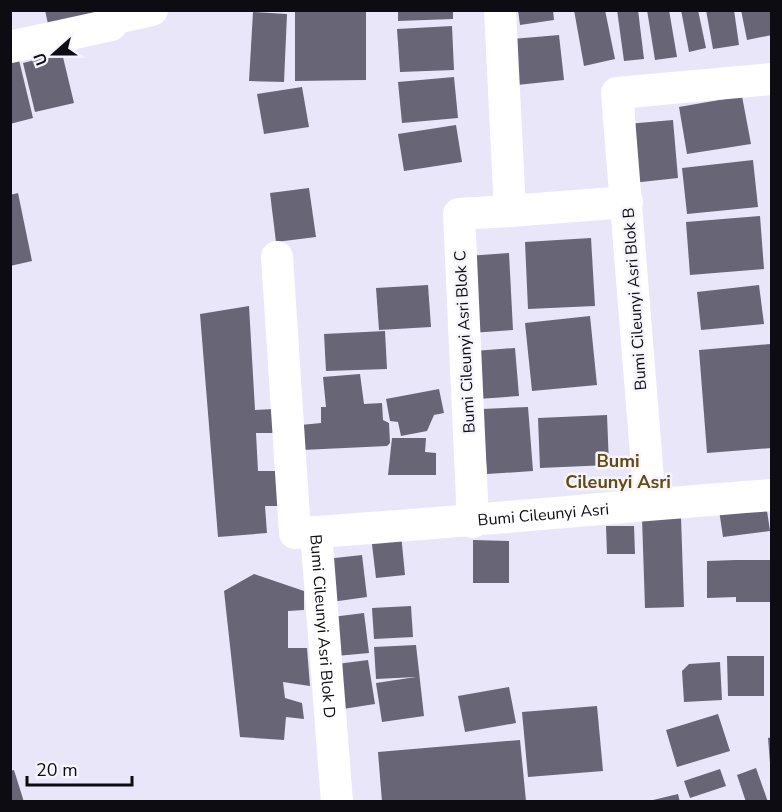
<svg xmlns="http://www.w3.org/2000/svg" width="782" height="812" font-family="'Nunito Sans',sans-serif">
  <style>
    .building { fill: #686576 }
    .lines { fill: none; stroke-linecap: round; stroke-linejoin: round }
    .minor { stroke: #fff; stroke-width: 32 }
    .labels { text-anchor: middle; stroke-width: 5; stroke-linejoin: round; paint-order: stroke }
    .street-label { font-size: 16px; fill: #0d0c12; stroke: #f6f5fd }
    .neighbourhood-label { font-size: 18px; font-weight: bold; fill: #634a0e; stroke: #f6f5fd }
  </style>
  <rect width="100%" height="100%" fill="#e9e6fa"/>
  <g class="building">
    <polygon points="45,10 96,10 98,20 49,29"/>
    <polygon points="398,10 453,10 453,19 398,21"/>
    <polygon points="518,10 553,10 554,20 520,25"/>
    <polygon points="574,10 605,10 615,59 584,66"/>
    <polygon points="617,10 638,10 644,59 624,61"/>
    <polygon points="647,10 669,10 677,57 655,60"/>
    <polygon points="681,10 698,10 706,48 689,52"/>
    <polygon points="706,10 734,10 739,45 713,49"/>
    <polygon points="741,10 772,10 772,35 747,40"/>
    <polygon points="253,12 287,14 284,82 249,81"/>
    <polygon points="295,12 366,12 366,80 295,81"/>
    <polygon points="452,26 454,70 400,72 397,29"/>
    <polygon points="559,35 564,80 517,85 512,39"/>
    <polygon points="62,53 74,103 35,112 23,63"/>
    <polygon points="18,56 33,118 10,124 10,58"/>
    <polygon points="454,77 458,118 402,123 398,82"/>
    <polygon points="302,87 309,127 264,134 257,94"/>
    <polygon points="742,96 751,144 687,154 679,107"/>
    <polygon points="673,120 678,178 632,183 627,124"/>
    <polygon points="456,125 462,162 404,171 398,134"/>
    <polygon points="753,160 758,207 687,214 682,168"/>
    <polygon points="309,188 316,237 276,242 270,193"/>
    <polygon points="18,193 32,261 10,266 10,195"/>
    <polygon points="760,216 764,269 690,275 686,222"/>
    <polygon points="591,238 595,306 528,309 525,242"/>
    <polygon points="509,253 513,330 471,333 467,256"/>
    <polygon points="428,285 431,327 379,330 376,288"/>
    <polygon points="759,285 764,324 701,330 697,292"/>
    <polygon points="249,306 255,410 273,409 274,433 256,433 258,471 279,471 278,506 265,506 267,533 218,537 200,314"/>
    <polygon points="590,316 597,385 532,391 525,323"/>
    <polygon points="385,331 387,369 326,371 324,334"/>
    <polygon points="770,344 772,448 707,453 699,350"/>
    <polygon points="515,348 519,396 478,399 474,351"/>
    <polygon points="360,374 364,404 382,403 383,420 389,423 390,443 387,446 302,450 301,425 321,423 321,407 326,407 323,377"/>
    <polygon points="439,389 444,413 434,415 427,431 401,436 398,422 390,421 386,399"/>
    <polygon points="528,407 533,471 487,474 482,409"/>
    <polygon points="607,415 609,465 540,468 538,418"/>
    <polygon points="392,438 426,438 425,452 436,453 436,475 388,475"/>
    <polygon points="766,504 770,531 723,537 719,510"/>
    <polygon points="681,517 684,607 645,608 642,518"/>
    <polygon points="606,526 634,526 635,554 607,554"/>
    <polygon points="401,534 405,575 376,578 371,536"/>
    <polygon points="473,540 509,541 509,583 473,583"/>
    <polygon points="362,555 367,597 331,602 326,559"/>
    <polygon points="736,560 772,560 772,602 736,602 736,597 707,598 707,561"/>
    <polygon points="254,574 304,591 304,610 288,611 288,648 307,648 310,686 283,682 285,698 302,703 304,719 286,717 284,740 240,737 224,591"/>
    <polygon points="411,606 413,637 374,639 372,608"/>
    <polygon points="364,613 369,653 336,656 332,617"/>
    <polygon points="416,645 424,716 382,722 376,683 416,677 376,679 374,647"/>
    <polygon points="727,656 764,656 764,696 728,696"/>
    <polygon points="368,660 375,704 343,709 337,664"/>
    <polygon points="720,662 722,700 684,702 682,671 689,664"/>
    <polygon points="509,687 516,723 465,732 458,696"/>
    <polygon points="597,706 603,771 528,777 522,712"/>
    <polygon points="718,714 730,751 677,767 666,730"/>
    <polygon points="772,737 772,763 770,763 768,738"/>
    <polygon points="520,740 526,801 382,802 378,752"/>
    <polygon points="756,768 768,802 746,802 737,775"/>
    <polygon points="720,769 726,786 690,798 684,781"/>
    <polygon points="14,770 24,802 10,802 10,771"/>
    <polygon points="678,794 680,802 649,802 649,801"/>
  </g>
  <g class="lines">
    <g class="minor">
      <polyline points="10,47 111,25 117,18 152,10"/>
      <polyline points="510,211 627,202"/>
      <path id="s1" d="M277,257L295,533L316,532L337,802"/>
      <polyline points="650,504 617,93 772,79"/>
      <polyline points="473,522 459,214 510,211 500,10"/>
      <path id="s2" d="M316,532C468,522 620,506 772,495"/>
    </g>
  </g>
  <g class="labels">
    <g class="street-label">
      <text transform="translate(634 299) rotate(-94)" y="6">Bumi Cileunyi Asri Blok B</text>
      <text transform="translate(464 342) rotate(-93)" y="6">Bumi Cileunyi Asri Blok C</text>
      <text dy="6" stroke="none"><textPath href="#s2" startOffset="228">Bumi Cileunyi Asri</textPath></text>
      <text dy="6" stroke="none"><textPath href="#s1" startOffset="392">Bumi Cileunyi Asri Blok D</textPath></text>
    </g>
    <g class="neighbourhood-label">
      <text x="618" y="467">Bumi<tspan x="618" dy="21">Cileunyi Asri</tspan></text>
    </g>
  </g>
  <rect width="782" height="812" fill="none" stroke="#0d0c12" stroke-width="24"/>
  <g transform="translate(54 54) rotate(249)" stroke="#f6f5fd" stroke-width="4.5" paint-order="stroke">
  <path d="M0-4.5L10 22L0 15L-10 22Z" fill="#0d0c12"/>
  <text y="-9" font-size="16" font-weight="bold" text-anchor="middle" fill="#0d0c12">U</text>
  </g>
  <path d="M27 776v9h105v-9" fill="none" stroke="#0d0c12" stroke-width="3"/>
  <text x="36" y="776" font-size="18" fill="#0d0c12" stroke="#f6f5fd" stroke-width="4.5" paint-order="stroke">20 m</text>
</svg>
